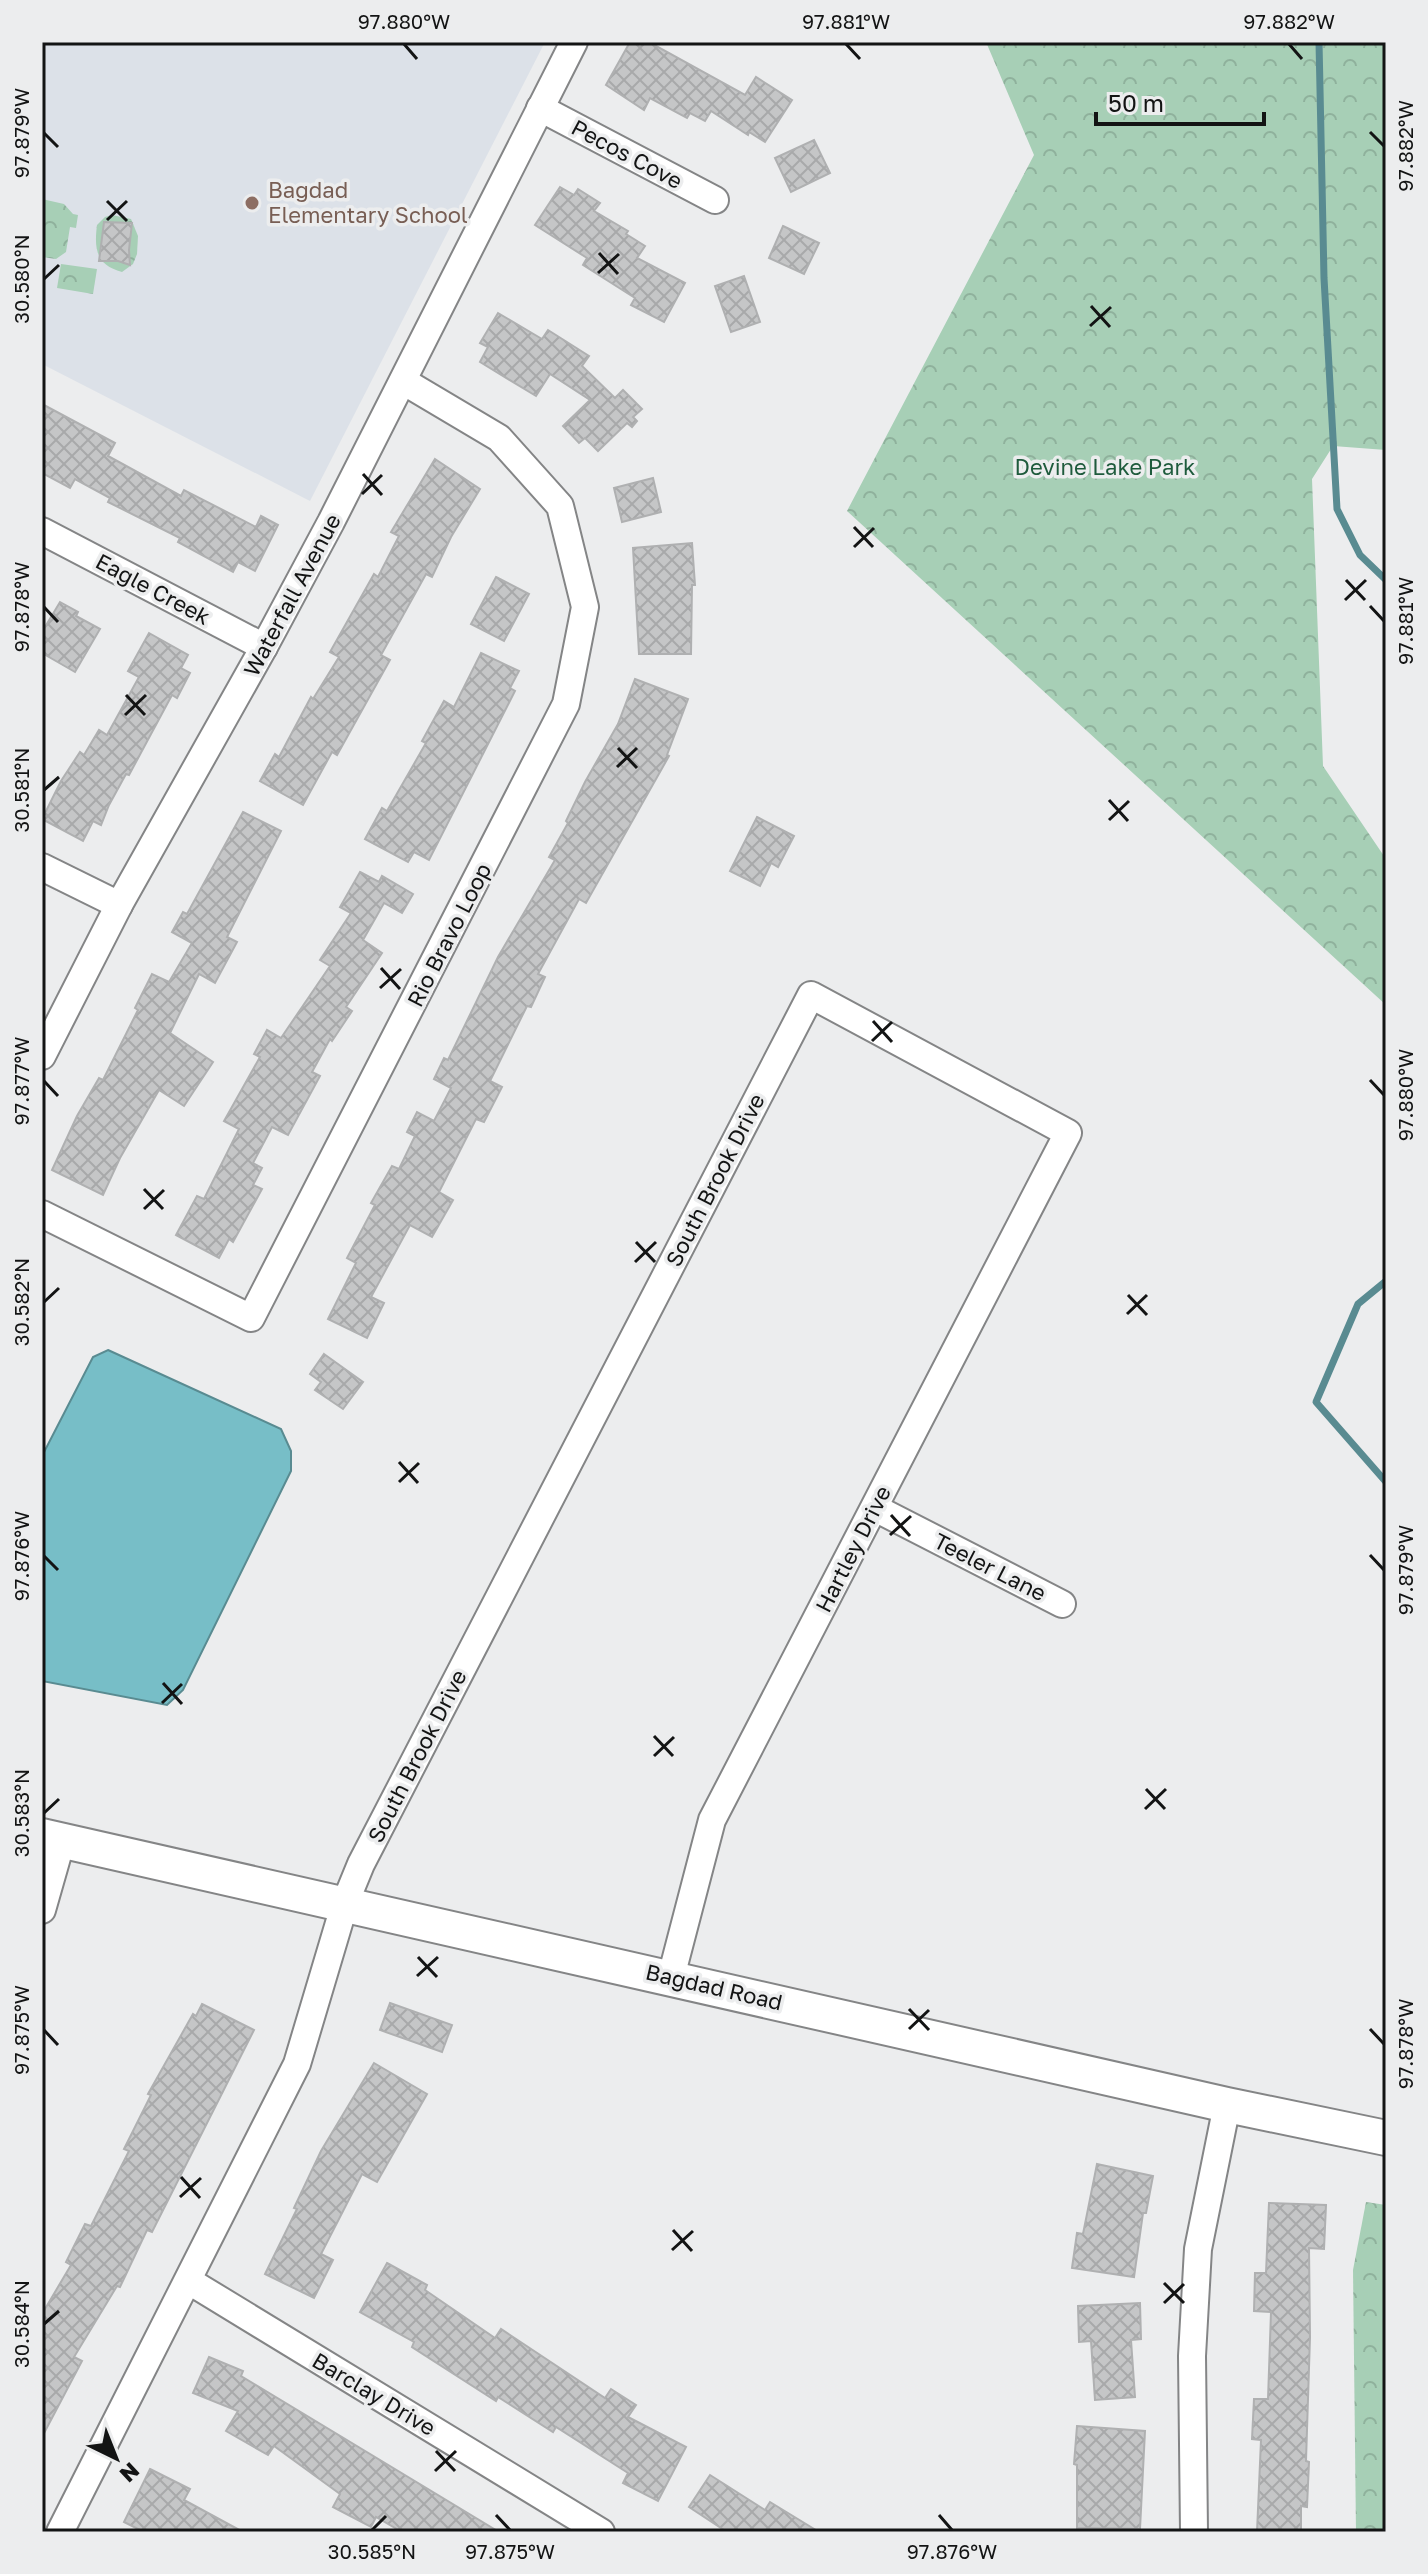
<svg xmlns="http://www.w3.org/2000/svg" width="1428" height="2574" font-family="'Golos Text',sans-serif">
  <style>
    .built { fill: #dce1e8 }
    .forest { fill: url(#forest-crowns) }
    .water { fill: #77bec7; stroke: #598b91; stroke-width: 2 }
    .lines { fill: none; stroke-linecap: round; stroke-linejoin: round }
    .stream { stroke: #598b91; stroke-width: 7 }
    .building { fill: url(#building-cross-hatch); stroke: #afb0b1; stroke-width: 2 }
    .minor-casing { stroke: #848586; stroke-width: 30 }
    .tertiary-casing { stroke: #848586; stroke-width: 38 }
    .minor { stroke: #fff; stroke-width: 26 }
    .tertiary { stroke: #fff; stroke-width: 34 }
    .ticks { fill: none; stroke: #131414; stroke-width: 3 }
    .education-dot { fill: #8d6e63; stroke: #ecedee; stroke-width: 3 }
    .labels { text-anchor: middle; stroke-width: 7; stroke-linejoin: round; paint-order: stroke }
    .street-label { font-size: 22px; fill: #131414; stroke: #ecedee }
    .education-label { font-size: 22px; fill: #785e54; stroke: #ecedee; text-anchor: start }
    .park-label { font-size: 22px; fill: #1e5b3c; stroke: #ecedee }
    .neatline { fill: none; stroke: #131414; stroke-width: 3 }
    .ticks-label { font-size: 20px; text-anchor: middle; fill: #131414 }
  </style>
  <defs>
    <pattern id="forest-crowns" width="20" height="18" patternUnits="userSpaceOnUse" patternTransform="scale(2)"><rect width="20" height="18" fill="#a7cfb6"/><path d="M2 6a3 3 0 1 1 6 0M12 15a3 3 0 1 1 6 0" fill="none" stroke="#8fb19c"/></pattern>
    <pattern id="building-cross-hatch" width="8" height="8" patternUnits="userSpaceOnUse" patternTransform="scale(2)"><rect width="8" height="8" fill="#c5c6c7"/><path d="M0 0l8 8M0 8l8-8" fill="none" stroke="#a8a9aa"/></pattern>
  </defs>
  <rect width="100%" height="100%" fill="#ecedee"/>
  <polygon class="built" points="42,42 545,42 310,501 42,364"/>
  <g class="forest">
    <polygon points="986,42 1386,42 1386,450 1333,446 1312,479 1323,766 1386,859 1386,1005 847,511 1034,155"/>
    <polygon points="42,199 64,204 73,214 78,215 76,228 70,227 66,252 56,259 42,257"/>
    <path d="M112,215L131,219L138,236L137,254L133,264L122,272C96,265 94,249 97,225L105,217Z"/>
    <polygon points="61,264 97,269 93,294 57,288"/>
    <polygon points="1366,2202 1386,2205 1386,2532 1356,2532 1353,2270"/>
  </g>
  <polygon class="water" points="108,1350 281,1429 291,1451 291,1471 183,1690 167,1705 42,1681 42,1456 93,1357"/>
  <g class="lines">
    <g class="stream">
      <polyline points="1319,42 1324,278 1337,509 1360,555 1386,580"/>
      <polyline points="1386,1281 1358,1304 1316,1402 1386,1482"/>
    </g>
  </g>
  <g class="building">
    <polygon points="630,42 649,42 745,95 756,77 792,100 765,142 749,132 748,135 711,111 705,121 690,113 687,118 650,98 644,110 606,85"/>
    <polygon points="814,140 830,173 791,192 775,158"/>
    <polygon points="560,187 574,195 578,189 600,203 594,211 628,231 626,234 645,246 637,258 685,283 664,322 631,305 635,298 583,265 587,258 535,225"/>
    <polygon points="104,222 132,223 129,250 130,265 118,261 99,261"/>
    <polygon points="783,226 819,243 804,274 769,258"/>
    <polygon points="744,276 760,322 731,332 715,286"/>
    <polygon points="498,313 542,339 548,330 589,356 582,366 615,398 623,390 642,409 633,417 637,421 632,427 627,423 598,451 585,438 579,443 563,426 590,400 550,374 536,396 480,362 488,347 480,343"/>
    <polygon points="42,404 115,443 108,456 181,496 184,490 256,527 261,516 278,525 255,571 238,562 233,572 178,542 180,538 108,502 110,498 75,479 70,488 42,473"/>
    <polygon points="435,459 480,489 451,537 432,577 426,574 381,655 390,660 337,755 332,752 303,805 260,781 275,754 279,757 311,697 313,699 339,657 330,652 374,574 378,577 399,536 391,532"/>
    <polygon points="653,478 661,512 622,522 614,488"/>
    <polygon points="692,543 695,585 692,585 691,654 639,654 633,548"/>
    <polygon points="496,577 529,594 504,641 471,624"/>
    <polygon points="60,602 78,612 76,616 100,629 75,672 42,653 42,632"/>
    <polygon points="149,633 188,655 181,668 190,673 177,698 172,695 129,775 126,774 109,805 101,825 93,821 83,841 42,819 61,781 80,752 84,755 99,730 107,735 139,677 128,671"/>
    <polygon points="481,653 519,671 510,688 515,691 429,860 414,852 408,862 365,839 382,808 387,811 426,743 422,741 444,701 454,707"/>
    <polygon points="635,679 688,699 667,755 669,756 586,903 579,899 538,974 545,977 531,1007 527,1006 490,1081 502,1087 484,1122 476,1119 439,1192 453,1200 432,1237 410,1225 371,1297 384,1303 367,1338 328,1319 356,1263 347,1258 375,1205 371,1203 392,1166 399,1169 415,1136 407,1132 417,1112 434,1121 451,1088 434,1079 444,1058 448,1060 498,957 555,860 549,857 568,823 566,821 585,782 618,724"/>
    <polygon points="243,812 281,831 227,937 237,942 215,983 199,974 170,1033 213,1062 184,1106 159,1090 120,1158 103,1195 52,1170 77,1116 99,1078 103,1080 138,1010 135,1008 152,974 169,982 192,943 172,932 183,912 187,914"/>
    <polygon points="757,817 794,836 778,867 771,863 760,886 730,871"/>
    <polygon points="360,872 379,882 382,876 413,894 402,913 384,903 363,940 382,953 346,1007 352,1011 332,1041 330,1039 312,1072 320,1076 288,1135 272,1127 253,1163 262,1168 253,1185 262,1189 233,1242 229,1239 219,1258 176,1235 197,1196 204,1199 239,1129 224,1121 260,1057 254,1054 267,1030 281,1038 330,966 320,960 351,913 340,907"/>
    <polygon points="324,1354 363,1382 343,1409 315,1390 321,1382 310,1374"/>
    <polygon points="390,2003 452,2025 442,2052 380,2030"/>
    <polygon points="202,2004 254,2030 152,2232 147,2230 120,2287 117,2286 74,2357 82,2361 42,2437 42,2314 71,2265 66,2262 85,2224 91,2226 129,2151 124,2149 151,2095 148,2094 193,2014 196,2016"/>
    <polygon points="374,2063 427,2094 377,2182 362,2174 321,2254 333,2260 314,2298 265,2274 297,2209 294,2208 321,2151"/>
    <polygon points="1097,2164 1153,2176 1146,2213 1143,2213 1134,2277 1072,2268 1077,2233 1083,2234"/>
    <polygon points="1269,2203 1326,2205 1324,2249 1309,2248 1310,2337 1306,2461 1309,2462 1307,2507 1301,2506 1301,2532 1257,2532 1261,2440 1252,2439 1254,2399 1268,2399 1271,2312 1254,2311 1255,2273 1266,2273"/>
    <polygon points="387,2263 427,2285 425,2290 495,2338 501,2329 605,2398 611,2389 636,2405 628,2417 686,2447 658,2501 623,2483 628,2473 556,2427 553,2432 498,2397 496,2401 412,2347 414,2342 360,2312"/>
    <polygon points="1140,2303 1141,2339 1131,2340 1135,2397 1095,2400 1091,2341 1079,2342 1078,2306"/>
    <polygon points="209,2357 243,2371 241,2376 499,2532 402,2532 376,2517 371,2527 333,2507 340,2494 274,2446 268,2455 226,2431 238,2411 193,2393"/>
    <polygon points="1077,2426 1145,2431 1140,2529 1077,2528 1077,2465 1074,2464"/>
    <polygon points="150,2469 190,2489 184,2500 243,2532 144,2532 124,2522"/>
    <polygon points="710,2475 765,2510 770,2502 819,2532 727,2532 689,2507"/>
  </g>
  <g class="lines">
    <defs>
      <g id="minor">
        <polyline points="540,108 715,200"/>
        <polyline points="42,531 264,647"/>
        <polyline points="42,867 119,905"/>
        <polyline points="42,1056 119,905 264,647 331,522 574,42"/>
        <polyline points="42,1214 251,1318 566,704 585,607 560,506 499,438 403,381"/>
        <polyline points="875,1508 1062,1604"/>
        <polyline points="42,1910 62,1840"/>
        <polyline points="189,2281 601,2532"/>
        <polyline points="60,2532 297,2064 345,1903 361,1864 811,995 1068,1133 712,1820 671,1977"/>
        <polyline points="1194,2532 1192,2356 1198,2249 1227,2105"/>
      </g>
      <polyline id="tertiary" points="42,1836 1227,2105 1386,2138"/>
    </defs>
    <use href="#minor" class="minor-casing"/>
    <use href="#tertiary" class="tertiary-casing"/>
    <use href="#minor" class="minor"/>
    <use href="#tertiary" class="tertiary"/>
  </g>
  <path class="ticks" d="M404,44L417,59M846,44L860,59M1289,44L1302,59M1370,132L1384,146M44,133L58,147M107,201L127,221M107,220L127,201M599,253L618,274M598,273L619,254M44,279L59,265M1091,306L1110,327M1090,326L1111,307M363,474L382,495M362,494L382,475M854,527L873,547M854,547L874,528M1346,580L1365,600M1345,600L1366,580M1370,606L1384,621M44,607L58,622M126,695L145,715M125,715L146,695M618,748L637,768M617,767L637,748M44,790L59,777M1109,800L1128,821M1109,820L1129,801M381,968L400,989M380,988L401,969M873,1021L892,1042M872,1041L892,1022M1370,1080L1384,1095M44,1081L58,1096M144,1189L163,1209M144,1209L164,1190M636,1242L655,1262M635,1262L656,1242M1128,1295L1147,1315M44,1302L59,1288M1127,1314L1147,1295M399,1462L418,1483M399,1482L419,1463M891,1515L910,1536M890,1535L911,1516M1370,1555L1384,1570M44,1556L58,1570M163,1683L182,1704M162,1703L182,1684M654,1736L673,1756M654,1756L674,1737M1146,1789L1165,1809M1145,1809L1166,1789M44,1813L59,1799M418,1957L437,1977M417,1976L438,1957M909,2009L929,2030M909,2029L929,2010M1370,2029L1384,2044M44,2030L58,2045M181,2177L200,2198M180,2197L201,2178M673,2230L692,2251M672,2250L693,2231M1164,2283L1184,2303M1164,2303L1184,2284M44,2324L59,2311M436,2451L455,2471M435,2471L456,2451M496,2515L510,2530M939,2515L952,2530M372,2530L386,2516"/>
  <circle class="education-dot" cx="252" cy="203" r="8"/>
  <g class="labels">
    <g class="street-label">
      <text transform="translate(627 154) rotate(28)" y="8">Pecos Cove</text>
      <text transform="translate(153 589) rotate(28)" y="8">Eagle Creek</text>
      <text transform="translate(292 595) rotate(-62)" y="8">Waterfall Avenue</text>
      <text transform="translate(449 935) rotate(-63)" y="8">Rio Bravo Loop</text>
      <text transform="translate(715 1180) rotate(-63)" y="8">South Brook Drive</text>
      <text transform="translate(853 1549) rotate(-63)" y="8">Hartley Drive</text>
      <text transform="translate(990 1567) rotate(27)" y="8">Teeler Lane</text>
      <text transform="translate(417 1756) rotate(-63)" y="8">South Brook Drive</text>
      <text transform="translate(714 1987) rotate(13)" y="8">Bagdad Road</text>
      <text transform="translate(374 2394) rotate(31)" y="8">Barclay Drive</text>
    </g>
    <g class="education-label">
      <text x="268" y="198">Bagdad<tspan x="268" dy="25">Elementary School</tspan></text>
    </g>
    <g class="park-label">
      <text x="1105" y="475">Devine Lake Park</text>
    </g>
  </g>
  <rect width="1428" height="2574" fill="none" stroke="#ecedee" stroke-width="88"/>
  <g transform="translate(116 2458) rotate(137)" stroke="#ecedee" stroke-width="6" paint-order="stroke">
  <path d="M0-6L14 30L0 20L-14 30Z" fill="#131414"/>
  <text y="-12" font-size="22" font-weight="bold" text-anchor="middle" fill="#131414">N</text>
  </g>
  <path d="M1096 112v12h168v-12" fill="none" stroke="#131414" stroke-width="4"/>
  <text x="1108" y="112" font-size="24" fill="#131414" stroke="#ecedee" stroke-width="6" paint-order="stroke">50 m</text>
  <rect x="44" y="44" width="1340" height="2486" class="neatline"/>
  <g class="ticks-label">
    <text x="404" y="29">97.880°W</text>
    <text x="846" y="29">97.881°W</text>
    <text x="1289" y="29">97.882°W</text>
    <text transform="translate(22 133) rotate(-90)" y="7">97.879°W</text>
    <text transform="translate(1406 146) rotate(-90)" y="7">97.882°W</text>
    <text transform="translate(22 279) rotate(-90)" y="7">30.580°N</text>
    <text transform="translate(22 607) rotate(-90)" y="7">97.878°W</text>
    <text transform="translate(1406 621) rotate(-90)" y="7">97.881°W</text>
    <text transform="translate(22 790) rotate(-90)" y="7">30.581°N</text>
    <text transform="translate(22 1081) rotate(-90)" y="7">97.877°W</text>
    <text transform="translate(1406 1095) rotate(-90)" y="7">97.880°W</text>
    <text transform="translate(22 1302) rotate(-90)" y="7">30.582°N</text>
    <text transform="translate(22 1556) rotate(-90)" y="7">97.876°W</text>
    <text transform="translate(1406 1570) rotate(-90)" y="7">97.879°W</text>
    <text transform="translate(22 1813) rotate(-90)" y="7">30.583°N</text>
    <text transform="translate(22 2030) rotate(-90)" y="7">97.875°W</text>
    <text transform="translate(1406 2044) rotate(-90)" y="7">97.878°W</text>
    <text transform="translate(22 2324) rotate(-90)" y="7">30.584°N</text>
    <text x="372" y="2559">30.585°N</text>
    <text x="510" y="2559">97.875°W</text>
    <text x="952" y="2559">97.876°W</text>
  </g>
</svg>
